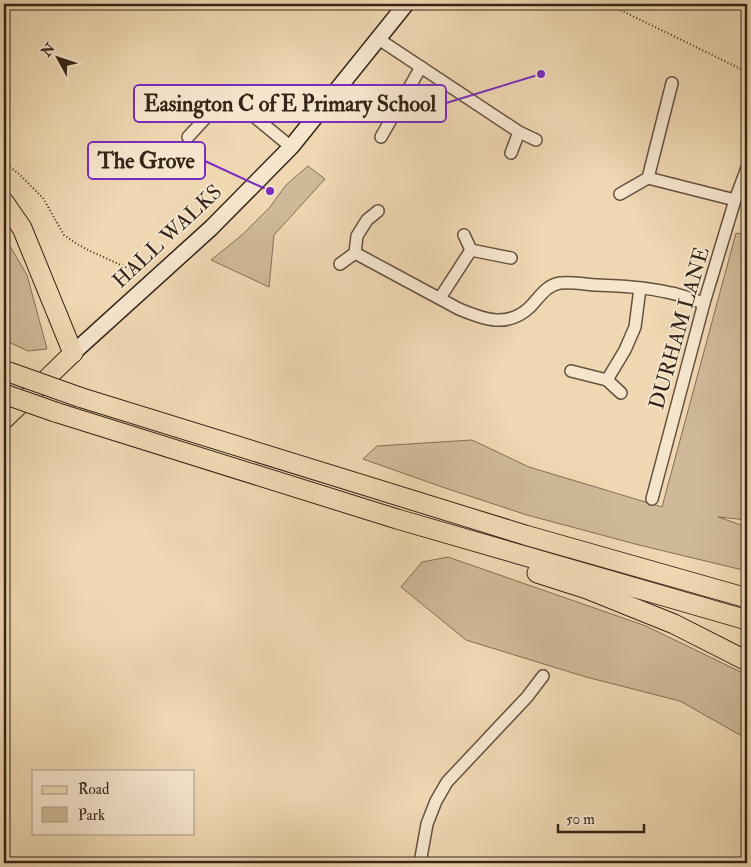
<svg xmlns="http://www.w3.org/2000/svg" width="751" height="867" font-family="'IM FELL Double Pica',serif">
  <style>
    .green { fill: #cfb998; stroke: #826f58 }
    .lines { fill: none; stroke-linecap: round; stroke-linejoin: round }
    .minor-casing { stroke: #64523f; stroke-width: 14 }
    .secondary-casing { stroke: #352519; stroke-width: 18 }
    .primary-casing { stroke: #352519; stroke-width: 20 }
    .trunk-casing { stroke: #352519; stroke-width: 21 }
    .path { stroke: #352519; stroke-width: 2; stroke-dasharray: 1 2.5; stroke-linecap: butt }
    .minor { stroke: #f5e5cd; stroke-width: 11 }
    .secondary { stroke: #f5e5cd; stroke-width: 15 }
    .primary { stroke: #efd7b2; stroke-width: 18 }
    .trunk { stroke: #efd7b2; stroke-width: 19 }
    .trunk-bridge-casing { stroke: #352519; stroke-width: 21; stroke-linecap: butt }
    .trunk-bridge { stroke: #efd7b2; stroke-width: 19 }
    .labels { text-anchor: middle; stroke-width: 4; stroke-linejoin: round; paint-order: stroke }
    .street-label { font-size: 21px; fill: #352519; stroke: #f5e5cd }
    .leader { fill: none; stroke: #7b2cbf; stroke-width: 2 }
    .callout-dot { fill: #7b2cbf; stroke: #f5e5cd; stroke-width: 2 }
    .callout { fill: #f5e5cd; stroke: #7b2cbf; stroke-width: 2 }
    .callout-label { font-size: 22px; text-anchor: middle; font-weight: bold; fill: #352519 }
  </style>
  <rect width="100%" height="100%" fill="#efd7b2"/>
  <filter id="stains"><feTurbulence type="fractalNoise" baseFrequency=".004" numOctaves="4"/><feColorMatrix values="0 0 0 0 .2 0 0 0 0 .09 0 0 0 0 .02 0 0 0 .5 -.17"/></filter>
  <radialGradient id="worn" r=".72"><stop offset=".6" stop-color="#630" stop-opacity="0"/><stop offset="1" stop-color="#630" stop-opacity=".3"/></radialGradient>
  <g class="green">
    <polygon points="308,166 325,179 274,235 269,287 211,260 242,235 270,207 286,185"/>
    <polygon points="736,233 747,235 747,520 718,517 747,527 747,571 639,545 527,515 445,488 363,459 377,446 472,440 529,467 662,507"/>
    <polygon points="4,236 27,275 47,349 28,351 4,340"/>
    <polygon points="448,557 646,626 747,675 747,739 680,701 586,677 466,640 401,587 422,562"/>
  </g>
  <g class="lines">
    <defs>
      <g id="minor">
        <polyline points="377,38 519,132 511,153"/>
        <polyline points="519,132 536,140"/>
        <polyline points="188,137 224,98 230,98 239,104 291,147"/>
        <polyline points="381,137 421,67"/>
        <polyline points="648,178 735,200"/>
        <polyline points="620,194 648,178 672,83"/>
        <polyline points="464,235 471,250 511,258"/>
        <path d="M355,253L459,309C485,320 508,328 530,307C539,298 546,285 560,283C571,282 584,284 595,285C620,286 646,287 671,293C682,295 693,300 704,303"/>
        <polyline points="340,264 355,253 357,236 367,220 378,211"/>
        <polyline points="440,298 471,250"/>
        <polyline points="571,371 607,380 621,393"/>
        <polyline points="607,380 625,350 635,327 640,288"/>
        <polyline points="652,499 704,303 735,200 747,168"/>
        <polyline points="420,863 427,824 436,801 447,782 527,697 543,676"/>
      </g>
      <polyline id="secondary" points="73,353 211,228 291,147 406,4"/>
      <polyline id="primary" points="4,420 73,353"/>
      <g id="trunk">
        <polyline points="4,202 22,228 73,353"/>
        <polyline points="79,397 525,535 747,598"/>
        <polyline points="55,412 397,519 747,620"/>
        <polyline points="537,573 587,589 674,624 747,661"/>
      </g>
    </defs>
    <use href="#minor" class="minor-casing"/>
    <use href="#secondary" class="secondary-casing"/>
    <use href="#primary" class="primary-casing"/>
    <use href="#trunk" class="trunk-casing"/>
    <g class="path">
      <polyline points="608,4 747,72"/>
      <polyline points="4,163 18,173 43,198 64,235 77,244 90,251 141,274"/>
    </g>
    <use href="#minor" class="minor"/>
    <use href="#secondary" class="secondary"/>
    <use href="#primary" class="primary"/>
    <use href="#trunk" class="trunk"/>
    <defs>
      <g id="trunk-bridge">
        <polyline points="6,371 79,397"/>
        <polyline points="4,394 55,412"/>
      </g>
    </defs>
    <use href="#trunk-bridge" class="trunk-bridge-casing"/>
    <use href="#trunk-bridge" class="trunk-bridge"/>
  </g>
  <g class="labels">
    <g class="street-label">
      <text transform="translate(167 236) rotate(-43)" y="7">HALL WALKS</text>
      <text transform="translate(679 328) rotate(-74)" y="7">DURHAM LANE</text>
    </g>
  </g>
  <path class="leader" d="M541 74L446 103M270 191L205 161"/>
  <g class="callout-dot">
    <circle cx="541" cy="74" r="5"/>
    <circle cx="270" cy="191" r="5"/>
  </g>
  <g class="callout">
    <rect x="134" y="85" width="312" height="37" rx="5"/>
    <rect x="88" y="142" width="117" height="37" rx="5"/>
  </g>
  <g class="callout-label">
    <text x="290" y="111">Easington C of E Primary School</text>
    <text x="146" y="168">The Grove</text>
  </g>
  <rect width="751" height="867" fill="none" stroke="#efd7b2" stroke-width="20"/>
  <rect x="5" y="5" width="741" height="857" fill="none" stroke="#352519" stroke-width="2.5"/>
  <rect x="10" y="10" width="731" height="847" fill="none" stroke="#352519"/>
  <rect x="32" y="770" width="162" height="65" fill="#f5e5cd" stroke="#a89885"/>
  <rect x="42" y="786" width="25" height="8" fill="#efd7b2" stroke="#a89885"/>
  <text x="78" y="794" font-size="15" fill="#352519">Road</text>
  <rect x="42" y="807" width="25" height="15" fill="#cfb998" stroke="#a89885"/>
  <text x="78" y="820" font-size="15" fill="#352519">Park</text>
  <g transform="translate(58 58) rotate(310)" stroke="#f5e5cd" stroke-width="4" paint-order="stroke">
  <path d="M0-4L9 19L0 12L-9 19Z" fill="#352519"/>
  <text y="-8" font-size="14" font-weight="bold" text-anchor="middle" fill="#352519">N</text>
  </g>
  <path d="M558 824v8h86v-8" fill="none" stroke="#352519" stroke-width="2.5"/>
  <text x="566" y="824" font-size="15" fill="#352519" stroke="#f5e5cd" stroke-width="4" paint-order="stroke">50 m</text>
  <rect width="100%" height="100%" filter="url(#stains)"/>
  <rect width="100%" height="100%" fill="url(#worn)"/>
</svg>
